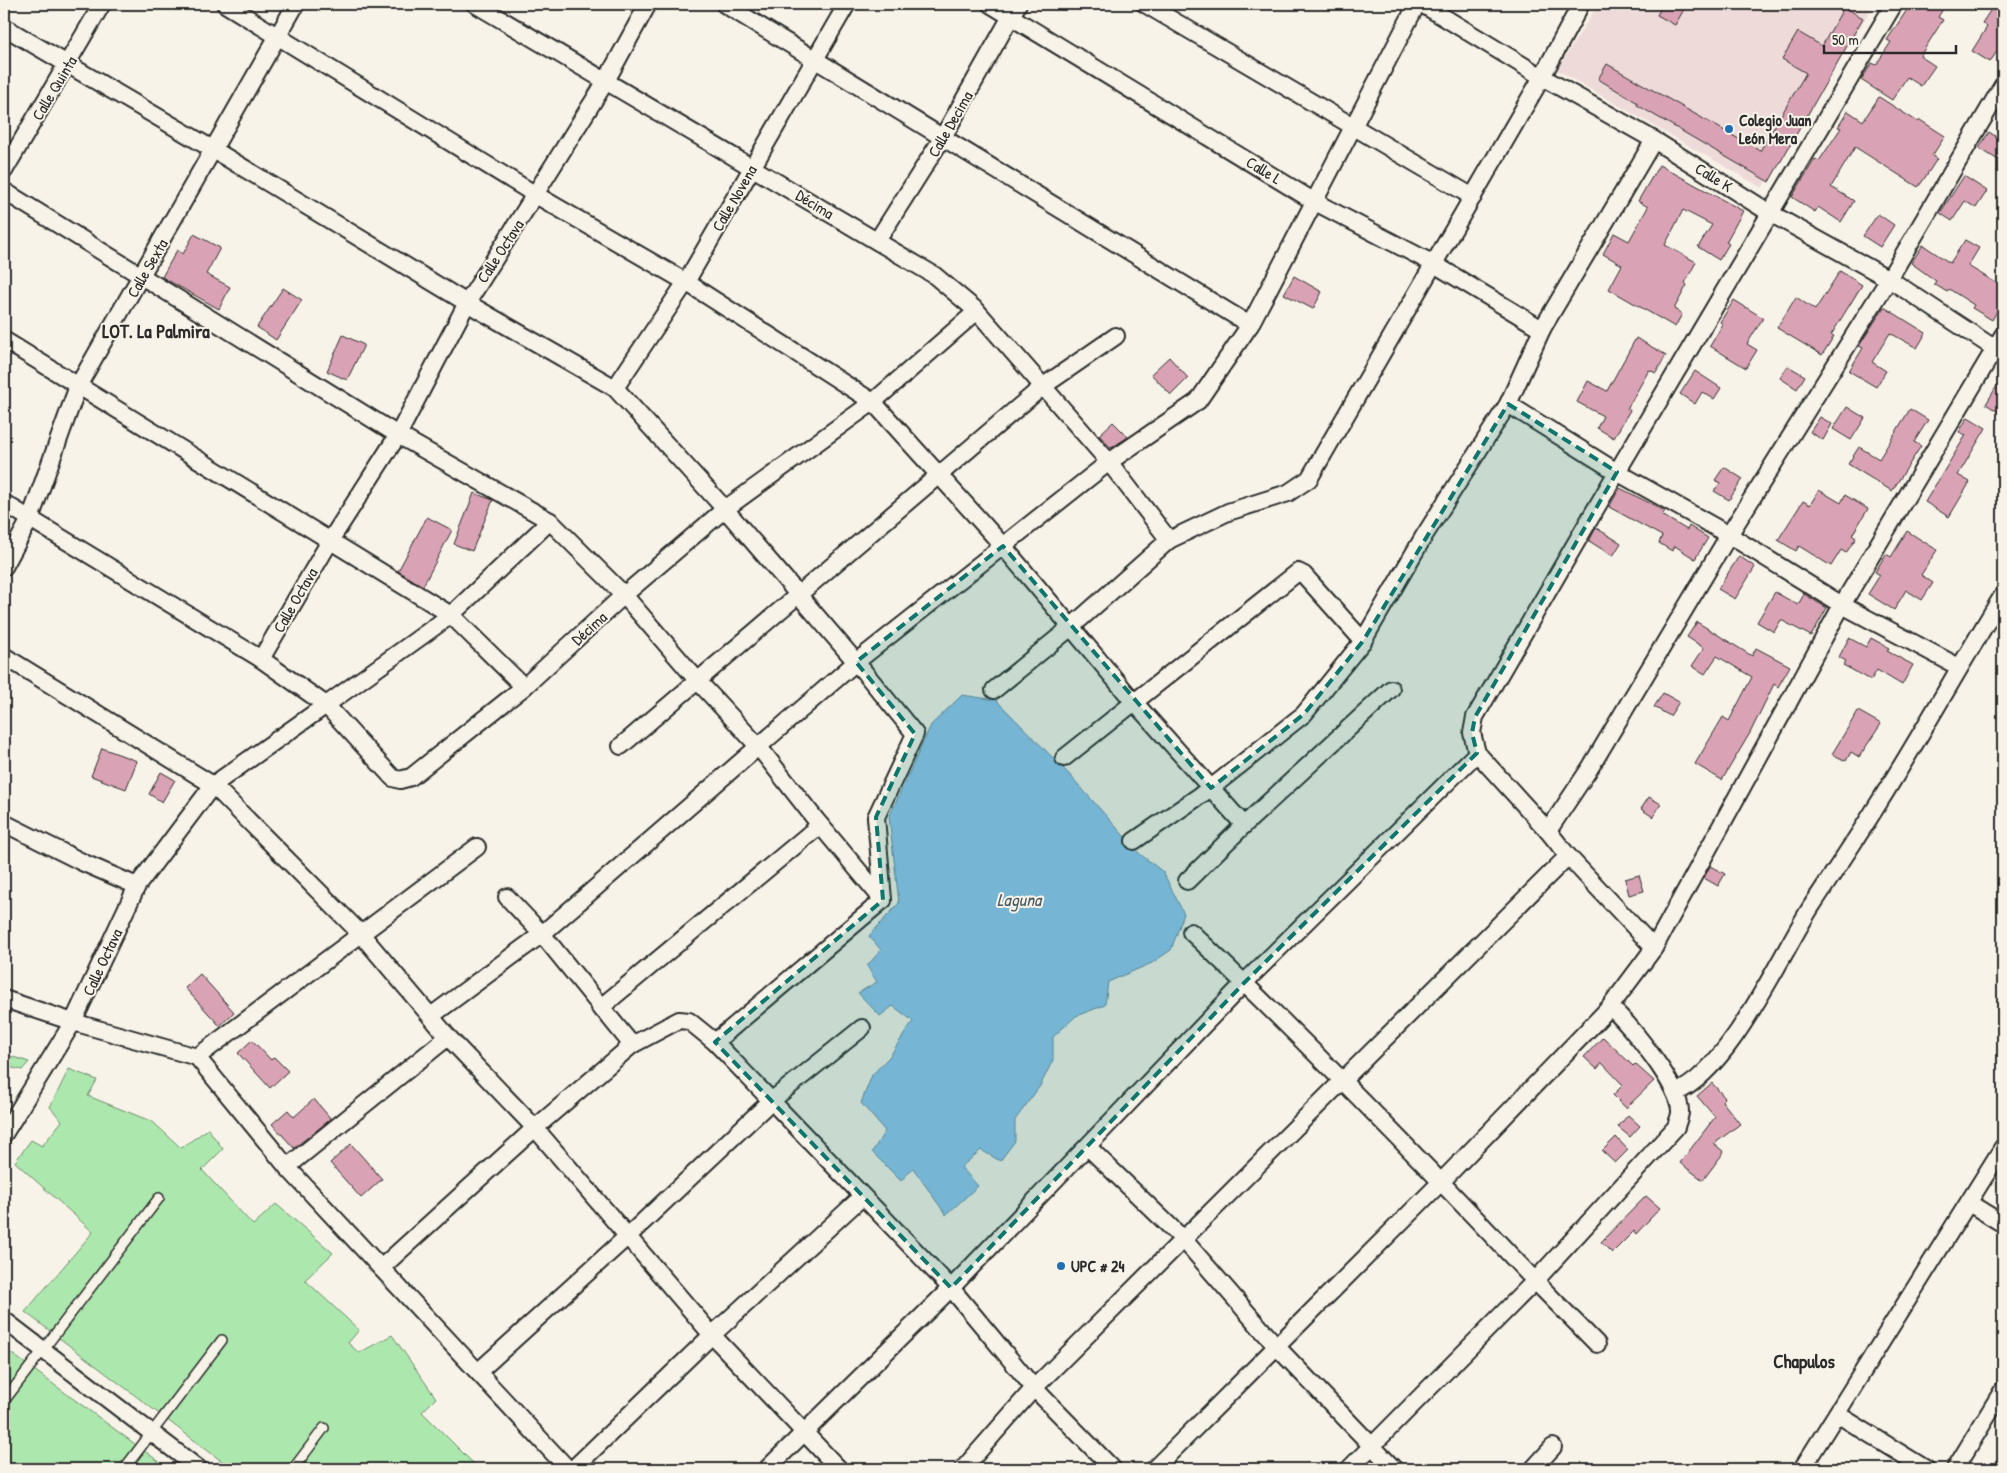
<svg xmlns="http://www.w3.org/2000/svg" width="2007" height="1473" font-family="'Patrick Hand',sans-serif">
  <style>
    .built { fill: #eedbd9 }
    .green { fill: #ace8ad; stroke: #6c8a6c }
    .water { fill: #90c5ed; stroke: #68879f }
    .building { fill: #daa3b5; stroke: #2b2b2b }
    .lines { fill: none; stroke-linecap: round; stroke-linejoin: round }
    .lane-casing { stroke: #2b2b2b; stroke-width: 12 }
    .street-casing { stroke: #2b2b2b; stroke-width: 20 }
    .lane { stroke: #f7f3e8; stroke-width: 9 }
    .street { stroke: #f7f3e8; stroke-width: 16 }
    .marked { fill: #0f766e; fill-opacity: 0.2; stroke: #0f766e; stroke-width: 4; stroke-dasharray: 10 6; stroke-linejoin: round }
    .poi-dot { fill: #1f6fb2; stroke: #f7f3e8; stroke-width: 2 }
    .labels { text-anchor: middle; stroke-width: 4; stroke-linejoin: round; paint-order: stroke }
    .street-label { font-size: 16px; fill: #2b2b2b; stroke: #f7f3e8 }
    .poi-label { font-size: 16px; font-weight: bold; fill: #2b2b2b; stroke: #f7f3e8; text-anchor: start }
    .water-label { font-size: 18px; font-style: italic; fill: #495965; stroke: #f7f3e8 }
    .quarter-label { font-size: 19px; font-weight: bold; fill: #2b2b2b; stroke: #f7f3e8 }
  </style>
  <rect width="100%" height="100%" fill="#f7f3e8"/>
  <filter id="ink" filterUnits="userSpaceOnUse"><feTurbulence type="fractalNoise" baseFrequency=".02" numOctaves="2"/><feDisplacementMap in="SourceGraphic" scale="10" xChannelSelector="R" yChannelSelector="G"/><feConvolveMatrix kernelMatrix="1 2 1 2 8 2 1 2 1" color-interpolation-filters="sRGB"/></filter>
  <g filter="url(#ink)">
    <polygon class="built" points="1598,4 1874,4 1762,188 1557,70"/>
    <g class="green">
      <polygon points="4,1054 29,1062 22,1070 4,1066"/>
      <polygon points="69,1069 97,1080 88,1096 153,1122 181,1148 208,1129 223,1149 202,1170 253,1225 276,1204 333,1253 305,1280 359,1330 348,1343 359,1353 392,1335 436,1398 422,1412 479,1469 232,1469 25,1312 93,1232 15,1162 31,1140 42,1146 62,1121 50,1107"/>
      <polygon points="4,1348 169,1469 4,1469"/>
    </g>
    <polygon class="water" points="962,695 996,700 1068,773 1140,854 1163,872 1184,914 1171,950 1152,963 1108,982 1105,1005 1076,1016 1053,1037 1053,1060 1040,1086 1015,1120 1015,1141 1000,1161 981,1150 961,1167 978,1186 946,1215 913,1168 901,1181 872,1152 885,1131 861,1103 872,1075 889,1057 913,1021 893,1006 880,1016 858,993 877,982 867,966 881,950 869,936 899,903 889,817 931,725"/>
    <g class="building">
      <polygon points="1663,4 1687,4 1675,25 1657,15"/>
      <polygon points="1911,4 1946,4 1938,17 1943,20 1920,56 1935,66 1921,86 1907,77 1892,100 1861,80 1872,63 1876,65 1891,42 1887,40"/>
      <polygon points="2003,4 2003,42 1990,62 1972,51 1987,27 1982,23 1992,8 1997,12"/>
      <polygon points="1844,7 1863,18 1769,182 1637,105 1638,103 1598,79 1607,64 1760,151 1806,73 1782,59 1798,32 1822,46"/>
      <polygon points="1879,97 1918,122 1920,120 1945,136 1932,156 1937,159 1922,182 1918,187 1855,147 1831,187 1854,201 1841,222 1818,207 1815,212 1792,197 1815,159 1819,161 1841,128 1838,127 1848,111 1863,121"/>
      <polygon points="1989,132 2003,141 2003,163 1979,148"/>
      <polygon points="1659,165 1743,211 1726,242 1729,244 1719,260 1698,247 1712,225 1683,210 1665,245 1696,262 1685,283 1687,285 1674,309 1682,314 1675,327 1609,289 1622,265 1603,254 1614,233 1629,241 1648,207 1638,201"/>
      <polygon points="1964,176 1987,191 1976,208 1965,201 1952,221 1940,213"/>
      <polygon points="1878,214 1894,225 1880,247 1863,236"/>
      <polygon points="194,234 220,248 206,274 230,287 219,309 162,277 177,250 183,254"/>
      <polygon points="1965,240 1979,248 1968,266 2003,287 2003,301 1992,320 1972,308 1974,305 1949,289 1947,292 1934,284 1936,281 1911,263 1923,245 1950,263"/>
      <polygon points="1840,271 1862,285 1831,335 1834,336 1822,355 1777,328 1796,297 1815,310"/>
      <polygon points="1294,276 1322,292 1313,309 1284,294"/>
      <polygon points="283,288 302,300 276,340 257,327"/>
      <polygon points="1734,300 1763,318 1747,344 1757,350 1746,368 1710,346 1723,324 1720,322"/>
      <polygon points="1884,307 1926,333 1917,348 1890,333 1872,362 1886,371 1876,387 1849,371 1863,348 1859,346"/>
      <polygon points="343,335 364,345 347,380 327,371"/>
      <polygon points="1636,338 1666,355 1656,373 1649,370 1627,409 1630,410 1614,438 1597,428 1603,416 1577,402 1588,381 1607,391"/>
      <polygon points="1169,357 1188,378 1171,395 1151,374"/>
      <polygon points="1788,366 1805,376 1797,389 1780,378"/>
      <polygon points="1695,371 1721,388 1714,399 1702,392 1695,404 1680,394"/>
      <polygon points="2003,376 2003,415 1986,404"/>
      <polygon points="1847,407 1865,418 1851,440 1833,429"/>
      <polygon points="1910,409 1928,420 1914,442 1921,446 1892,491 1848,464 1859,447 1879,459"/>
      <polygon points="1820,417 1832,424 1823,440 1810,432"/>
      <polygon points="1968,417 1986,428 1958,475 1970,482 1949,517 1925,502 1966,435 1959,432"/>
      <polygon points="1113,422 1128,437 1111,448 1099,435"/>
      <polygon points="1724,467 1743,479 1729,500 1714,491 1720,483 1715,480"/>
      <polygon points="1620,488 1665,511 1662,515 1687,530 1689,526 1708,538 1695,559 1675,546 1672,551 1659,543 1662,536 1609,507"/>
      <polygon points="1819,490 1841,503 1845,495 1868,509 1852,535 1856,538 1846,553 1841,550 1831,566 1799,546 1796,551 1778,540 1803,501 1810,505"/>
      <polygon points="474,493 493,500 472,551 454,544"/>
      <polygon points="427,517 452,530 423,586 398,571"/>
      <polygon points="1596,528 1621,543 1613,556 1589,541"/>
      <polygon points="1907,531 1937,550 1921,575 1933,583 1922,600 1906,590 1894,610 1868,594 1880,575 1875,572 1886,554 1891,557"/>
      <polygon points="1739,556 1755,567 1735,599 1718,589"/>
      <polygon points="1775,592 1798,605 1804,594 1827,608 1811,636 1781,620 1774,632 1757,622"/>
      <polygon points="1697,622 1752,656 1756,648 1790,666 1778,687 1774,684 1750,733 1722,780 1695,764 1723,717 1729,721 1752,677 1717,656 1705,674 1692,666 1704,648 1687,637"/>
      <polygon points="1849,638 1866,647 1871,638 1889,648 1887,651 1913,665 1902,685 1877,670 1871,680 1843,665 1846,661 1839,657"/>
      <polygon points="1663,693 1679,702 1670,716 1654,707"/>
      <polygon points="1858,711 1881,724 1859,757 1851,752 1846,761 1832,754"/>
      <polygon points="102,748 137,761 126,789 91,776"/>
      <polygon points="161,772 175,780 162,802 149,794"/>
      <polygon points="1649,797 1661,804 1653,817 1641,809"/>
      <polygon points="1710,866 1725,874 1718,886 1704,878"/>
      <polygon points="1639,875 1644,891 1629,895 1625,879"/>
      <polygon points="200,974 234,1012 220,1026 185,988"/>
      <polygon points="1603,1037 1633,1066 1635,1064 1654,1081 1626,1108 1613,1095 1623,1085 1602,1063 1597,1069 1584,1057"/>
      <polygon points="252,1040 271,1060 274,1057 288,1071 270,1088 238,1053"/>
      <polygon points="1712,1083 1725,1098 1722,1101 1740,1124 1714,1144 1724,1152 1703,1180 1680,1163 1715,1117 1697,1096"/>
      <polygon points="314,1099 331,1119 294,1148 272,1124 288,1110 294,1117"/>
      <polygon points="1628,1115 1640,1126 1630,1137 1618,1127"/>
      <polygon points="1616,1137 1628,1150 1615,1163 1602,1151"/>
      <polygon points="351,1144 382,1179 361,1198 330,1163"/>
      <polygon points="1646,1196 1660,1208 1636,1234 1634,1231 1612,1253 1601,1242"/>
    </g>
    <g class="lines">
      <defs>
        <g id="lane">
          <polyline points="4,1401 159,1198"/>
          <polyline points="124,1469 222,1340"/>
          <polyline points="293,1469 324,1428"/>
        </g>
        <g id="street">
          <polyline points="225,4 536,195 686,282 873,402 1003,546 1134,702 1244,825"/>
          <polyline points="475,4 934,275 977,311 1109,462 1169,540 1228,512 1288,493 1309,479 1542,77 1581,4"/>
          <polyline points="724,4 1250,325"/>
          <polyline points="990,4 1315,202 1434,264 1542,329"/>
          <polyline points="1145,4 1473,197"/>
          <polyline points="1422,4 1542,77 1654,140 1770,213 1889,279 2003,354"/>
          <polyline points="1894,4 1617,472 1475,717 1472,733 1477,753 1548,831 1590,768 1729,535 1889,279 2003,85"/>
          <polyline points="4,27 214,150 467,303 615,388 725,509 856,662 915,734 876,817 883,900"/>
          <polyline points="4,171 102,4"/>
          <polyline points="4,191 398,435 550,521 624,595 697,680 758,746 816,820 883,900"/>
          <polyline points="877,241 943,137 1018,4"/>
          <polyline points="4,340 451,615 524,687"/>
          <polyline points="615,388 686,282 847,4"/>
          <polyline points="1508,404 1617,472 1729,535 1842,605 1959,667"/>
          <polyline points="4,503 261,659"/>
          <polyline points="550,521 451,615 326,705 393,778 400,780 411,777 524,687 624,595 725,509 873,402 977,311"/>
          <polyline points="4,567 30,519 78,386 296,4"/>
          <polyline points="4,656 213,785 361,934 448,1037 535,1128 712,1335 839,1469"/>
          <polyline points="994,690 1070,628 1169,540"/>
          <polyline points="621,746 1042,387 1116,336"/>
          <polyline points="1064,758 1298,572 1304,575 1363,641"/>
          <polyline points="4,823 84,863 137,886"/>
          <polyline points="1548,831 1568,856 1654,948"/>
          <polyline points="1134,841 1211,788 1304,714 1363,641 1424,536 1508,404 1542,329 1654,140"/>
          <polyline points="1187,881 1244,825 1391,689"/>
          <polyline points="507,897 542,934 632,1045"/>
          <path d="M1191,932C1309,1044 1423,1162 1535,1281L1349,1469"/>
          <polyline points="4,999 73,1022 197,1057 287,1167 568,1469"/>
          <polyline points="600,1008 820,825"/>
          <polyline points="431,1016 542,934 856,662 1109,462 1198,401 1250,325 1417,4"/>
          <polyline points="715,1042 883,900"/>
          <polyline points="197,1057 477,847"/>
          <path d="M1675,1093C1729,1071 1779,958 1811,907C1832,875 1853,844 1873,812C1918,741 1959,667 2003,595"/>
          <polyline points="4,1134 73,1022 137,886 213,785 326,705 261,659 330,541 398,435 467,303 606,81 648,4"/>
          <polyline points="1088,1147 1184,1240 1277,1347 1394,1469"/>
          <polyline points="287,1167 448,1037"/>
          <polyline points="1969,1203 2003,1224"/>
          <polyline points="381,1268 535,1128 632,1045 679,1020 689,1021 715,1042 951,1288 1034,1388 1113,1469"/>
          <polyline points="4,1320 199,1469"/>
          <path d="M1597,1344L1535,1281L1676,1127C1677,1122 1680,1117 1680,1112C1681,1087 1629,1023 1610,1007"/>
          <polyline points="478,1372 629,1235 771,1101 862,1028"/>
          <polyline points="1837,1414 1926,1469"/>
          <polyline points="573,1469 712,1335 862,1197"/>
          <polyline points="767,1469 951,1288 1244,983 1477,753"/>
          <polyline points="963,1469 1034,1388 1568,856"/>
          <polyline points="1154,1469 1442,1181 1610,1007 1654,948 1842,605 2003,335"/>
          <polyline points="1533,1469 1553,1447"/>
          <polyline points="1802,1469 2003,1147"/>
          <polyline points="1955,1469 2003,1390"/>
        </g>
      </defs>
      <use href="#lane" class="lane-casing"/>
      <use href="#street" class="street-casing"/>
      <use href="#lane" class="lane"/>
      <use href="#street" class="street"/>
    </g>
  </g>
  <path class="marked" d="M1508,404L1617,472L1475,717L1472,733L1477,753L1244,983L951,1288L715,1042L883,900L876,817L915,734L856,662L1003,546L1211,788L1304,714L1363,641Z"/>
  <g class="poi-dot">
    <circle cx="1729" cy="129" r="5"/>
    <circle cx="1061" cy="1266" r="5"/>
  </g>
  <g class="labels">
    <g class="street-label">
      <text transform="translate(54 88) rotate(-59)" y="6">Calle Quinta</text>
      <text transform="translate(950 124) rotate(-60)" y="6">Calle Decima</text>
      <text transform="translate(1264 170) rotate(31)" y="6">Calle L</text>
      <text transform="translate(1714 177) rotate(32)" y="6">Calle K</text>
      <text transform="translate(734 198) rotate(-60)" y="6">Calle Novena</text>
      <text transform="translate(815 204) rotate(31)" y="6">Décima</text>
      <text transform="translate(500 251) rotate(-57)" y="6">Calle Octava</text>
      <text transform="translate(147 268) rotate(-60)" y="6">Calle Sexta</text>
      <text transform="translate(295 600) rotate(-60)" y="6">Calle Octava</text>
      <text transform="translate(589 628) rotate(-42)" y="6">Décima</text>
      <text transform="translate(102 962) rotate(-65)" y="6">Calle Octava</text>
    </g>
    <g class="poi-label">
      <text x="1739" y="126">Colegio Juan<tspan x="1739" dy="18">León Mera</tspan></text>
      <text x="1071" y="1272">UPC # 24</text>
    </g>
    <g class="water-label">
      <text x="1019" y="906">Laguna</text>
    </g>
    <g class="quarter-label">
      <text x="156" y="338">LOT. La Palmira</text>
      <text x="1804" y="1368">Chapulos</text>
    </g>
  </g>
  <rect width="2007" height="1473" fill="none" stroke="#f7f3e8" stroke-width="20"/>
  <rect x="10" y="10" width="1987" height="1453" fill="none" stroke="#2b2b2b" stroke-width="2" filter="url(#ink)"/>
  <path d="M1824 45v8h132v-8" fill="none" stroke="#2b2b2b" stroke-width="2.5"/>
  <text x="1832" y="45" font-size="15" fill="#2b2b2b" stroke="#f7f3e8" stroke-width="4" paint-order="stroke">50 m</text>
</svg>
